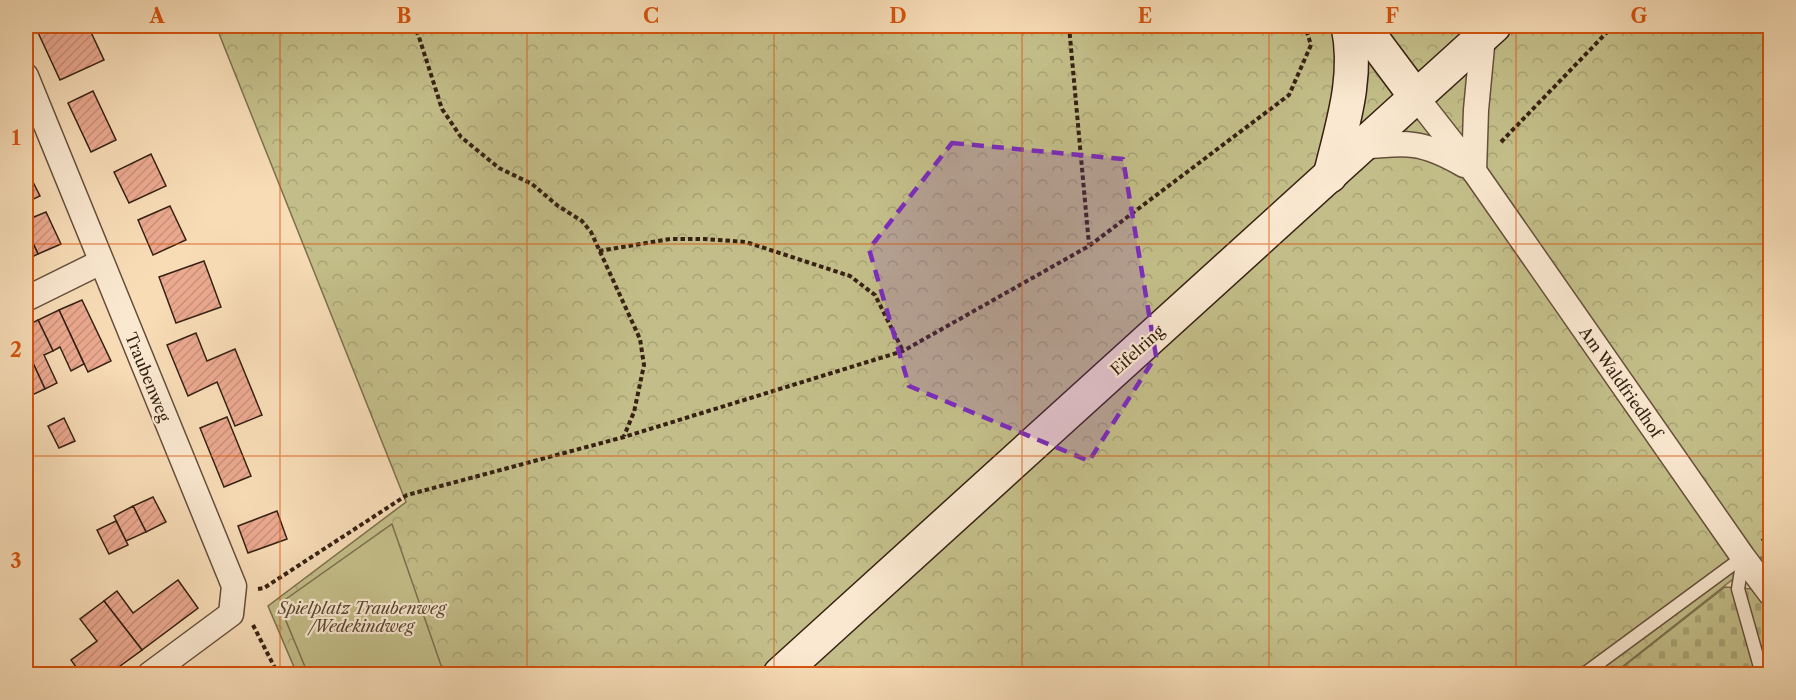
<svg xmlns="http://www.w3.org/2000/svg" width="1796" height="700" font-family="'Libre Caslon Text',serif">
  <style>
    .forest { fill: url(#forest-crowns); stroke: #7c704e; stroke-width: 1.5 }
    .cemetery { fill: url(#cemetery-stones); stroke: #7c704e; stroke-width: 1.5 }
    .green { fill: #c3be89; stroke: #7c704e; stroke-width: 1.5 }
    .building { fill: url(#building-hatch); stroke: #362114; stroke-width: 1.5 }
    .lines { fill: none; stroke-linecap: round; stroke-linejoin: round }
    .lane-casing { stroke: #66503c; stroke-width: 15 }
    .street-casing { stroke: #66503c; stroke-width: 27 }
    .secondary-casing { stroke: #362114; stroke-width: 36 }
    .path { stroke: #362114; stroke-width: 4; stroke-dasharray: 4.5 3; stroke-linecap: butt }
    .lane { stroke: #fae8d0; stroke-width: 12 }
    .street { stroke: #fae8d0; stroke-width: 24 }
    .secondary { stroke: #fae8d0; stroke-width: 33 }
    .marked { fill: #7b2cbf; fill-opacity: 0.2; stroke: #7b2cbf; stroke-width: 4.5; stroke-dasharray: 12 8; stroke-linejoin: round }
    .grid { fill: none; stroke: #d6530d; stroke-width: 1.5; stroke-opacity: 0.55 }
    .labels { text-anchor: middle; stroke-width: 4.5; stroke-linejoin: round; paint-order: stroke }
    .street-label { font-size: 16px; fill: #362114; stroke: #fae8d0 }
    .park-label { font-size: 16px; font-style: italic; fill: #594831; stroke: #fae8d0 }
    .neatline { fill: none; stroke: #d6530d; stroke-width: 2 }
    .grid-label { font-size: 20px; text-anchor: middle; font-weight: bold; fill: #d6530d }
  </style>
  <defs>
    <pattern id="forest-crowns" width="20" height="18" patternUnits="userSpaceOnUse" patternTransform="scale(1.5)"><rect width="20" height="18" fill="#c3be89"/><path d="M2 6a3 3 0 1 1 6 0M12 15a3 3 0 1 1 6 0" fill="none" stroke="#a8a375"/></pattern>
    <pattern id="cemetery-stones" width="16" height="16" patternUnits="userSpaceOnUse" patternTransform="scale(1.5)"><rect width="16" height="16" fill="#c3be89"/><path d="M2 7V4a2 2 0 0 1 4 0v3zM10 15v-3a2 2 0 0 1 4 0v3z" fill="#a8a375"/></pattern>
    <pattern id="building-hatch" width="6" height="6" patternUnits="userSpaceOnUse" patternTransform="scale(1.5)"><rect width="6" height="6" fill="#eba990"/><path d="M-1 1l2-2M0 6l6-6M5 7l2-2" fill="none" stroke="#ca917b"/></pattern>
  </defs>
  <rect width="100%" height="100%" fill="#f7dcb6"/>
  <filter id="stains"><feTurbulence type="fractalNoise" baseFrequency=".00333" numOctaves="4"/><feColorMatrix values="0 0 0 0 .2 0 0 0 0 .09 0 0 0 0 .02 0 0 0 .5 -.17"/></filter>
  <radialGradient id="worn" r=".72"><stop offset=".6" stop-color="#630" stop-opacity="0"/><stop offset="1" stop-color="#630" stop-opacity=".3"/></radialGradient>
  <polygon class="forest" points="216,26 1770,26 1770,569 1761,557 1613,674 297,674 268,606 406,502"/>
  <polygon class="cemetery" points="1725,587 1752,589 1770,613 1770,674 1614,674"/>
  <polygon class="green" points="392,524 444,674 308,674 279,604"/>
  <g class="building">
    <polygon points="35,26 88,26 104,60 60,80"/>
    <polygon points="93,91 116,140 91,152 68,103"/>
    <polygon points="151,154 166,186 129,203 114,172"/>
    <polygon points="32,180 40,196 27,202 34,217 46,212 61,244 38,254 26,228 26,183"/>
    <polygon points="170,206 186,240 153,255 138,220"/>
    <polygon points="26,228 38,254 26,260"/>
    <polygon points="204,261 221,307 176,323 159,277"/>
    <polygon points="82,300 111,361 88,372 59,310"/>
    <polygon points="59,310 84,364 71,371 60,347 53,351 38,320"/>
    <polygon points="38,320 53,351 44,355 57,383 45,389 26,348 26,326"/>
    <polygon points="196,333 207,361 235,349 262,415 235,426 217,382 188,396 167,345"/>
    <polygon points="26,348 45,389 32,395 26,382"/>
    <polygon points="227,417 251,476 224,487 200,428"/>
    <polygon points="64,418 75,441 59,448 48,426"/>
    <polygon points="153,497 166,522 146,532 133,506"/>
    <polygon points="133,506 146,532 126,541 114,516"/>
    <polygon points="277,511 287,539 248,553 238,526"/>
    <polygon points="116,521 128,545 109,554 97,530"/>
    <polygon points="178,580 198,608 142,650 104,601 117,591 133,613"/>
    <polygon points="104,601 142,650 109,674 81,674 71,660 97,641 80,619"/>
  </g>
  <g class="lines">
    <defs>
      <g id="lane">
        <polyline points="1743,558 1738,589 1762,674"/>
        <polyline points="1584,674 1743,557"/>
      </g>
      <g id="street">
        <polyline points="26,76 234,586 231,614 150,674"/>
        <polyline points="1416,97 1474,171 1743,557 1770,593"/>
        <path d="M1362,147C1407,142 1423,141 1464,165"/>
        <polyline points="1474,171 1476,110 1483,36"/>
        <polyline points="26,299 101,262"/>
      </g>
      <g id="secondary">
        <polyline points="1363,26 1416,97"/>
        <path d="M1330,176C1342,126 1359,77 1348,26"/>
        <polyline points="780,674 1494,26"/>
      </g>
    </defs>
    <use href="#lane" class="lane-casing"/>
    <use href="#street" class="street-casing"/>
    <use href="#secondary" class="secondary-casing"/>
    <g class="path">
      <polyline points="410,26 418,34 442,109 461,137 499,168 532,184 558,206 582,221 591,232 640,339 644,365 634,412 624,436"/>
      <polyline points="1069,26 1089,245"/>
      <polyline points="1501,142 1613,26"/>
      <polyline points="599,251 670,239 705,239 746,242 850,276 875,295 903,351"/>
      <polyline points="1762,541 1770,535"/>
      <polyline points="258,589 264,588 407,495 624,437 903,351 1089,246 1289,95 1311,45 1305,26"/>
      <polyline points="253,625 278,674"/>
    </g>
    <use href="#lane" class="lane"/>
    <use href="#street" class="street"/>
    <use href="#secondary" class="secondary"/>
  </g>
  <path class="marked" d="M952,143L1123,159L1156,356L1089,461L909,386L869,249Z"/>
  <path class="grid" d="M280,26V674M527,26V674M774,26V674M1022,26V674M1269,26V674M1516,26V674M26,244H1770M26,456H1770"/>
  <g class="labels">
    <g class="street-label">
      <text transform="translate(1137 350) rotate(-42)" y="6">Eifelring</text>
      <text transform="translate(148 377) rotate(68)" y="6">Traubenweg</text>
      <text transform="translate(1621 382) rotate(55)" y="6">Am Waldfriedhof</text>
    </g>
    <g class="park-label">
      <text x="362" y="614">Spielplatz Traubenweg<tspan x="362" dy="18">/Wedekindweg</tspan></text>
    </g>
  </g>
  <rect width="1796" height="700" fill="none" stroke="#f7dcb6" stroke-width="66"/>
  <rect x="33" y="33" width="1730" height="634" class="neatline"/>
  <g class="grid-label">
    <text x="157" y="23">A</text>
    <text x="404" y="23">B</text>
    <text x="651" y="23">C</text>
    <text x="898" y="23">D</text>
    <text x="1145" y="23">E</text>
    <text x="1392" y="23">F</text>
    <text x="1639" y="23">G</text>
    <text x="16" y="145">1</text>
    <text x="16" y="357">2</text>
    <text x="16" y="568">3</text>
  </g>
  <rect width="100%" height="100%" filter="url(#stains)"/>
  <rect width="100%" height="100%" fill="url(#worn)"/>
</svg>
